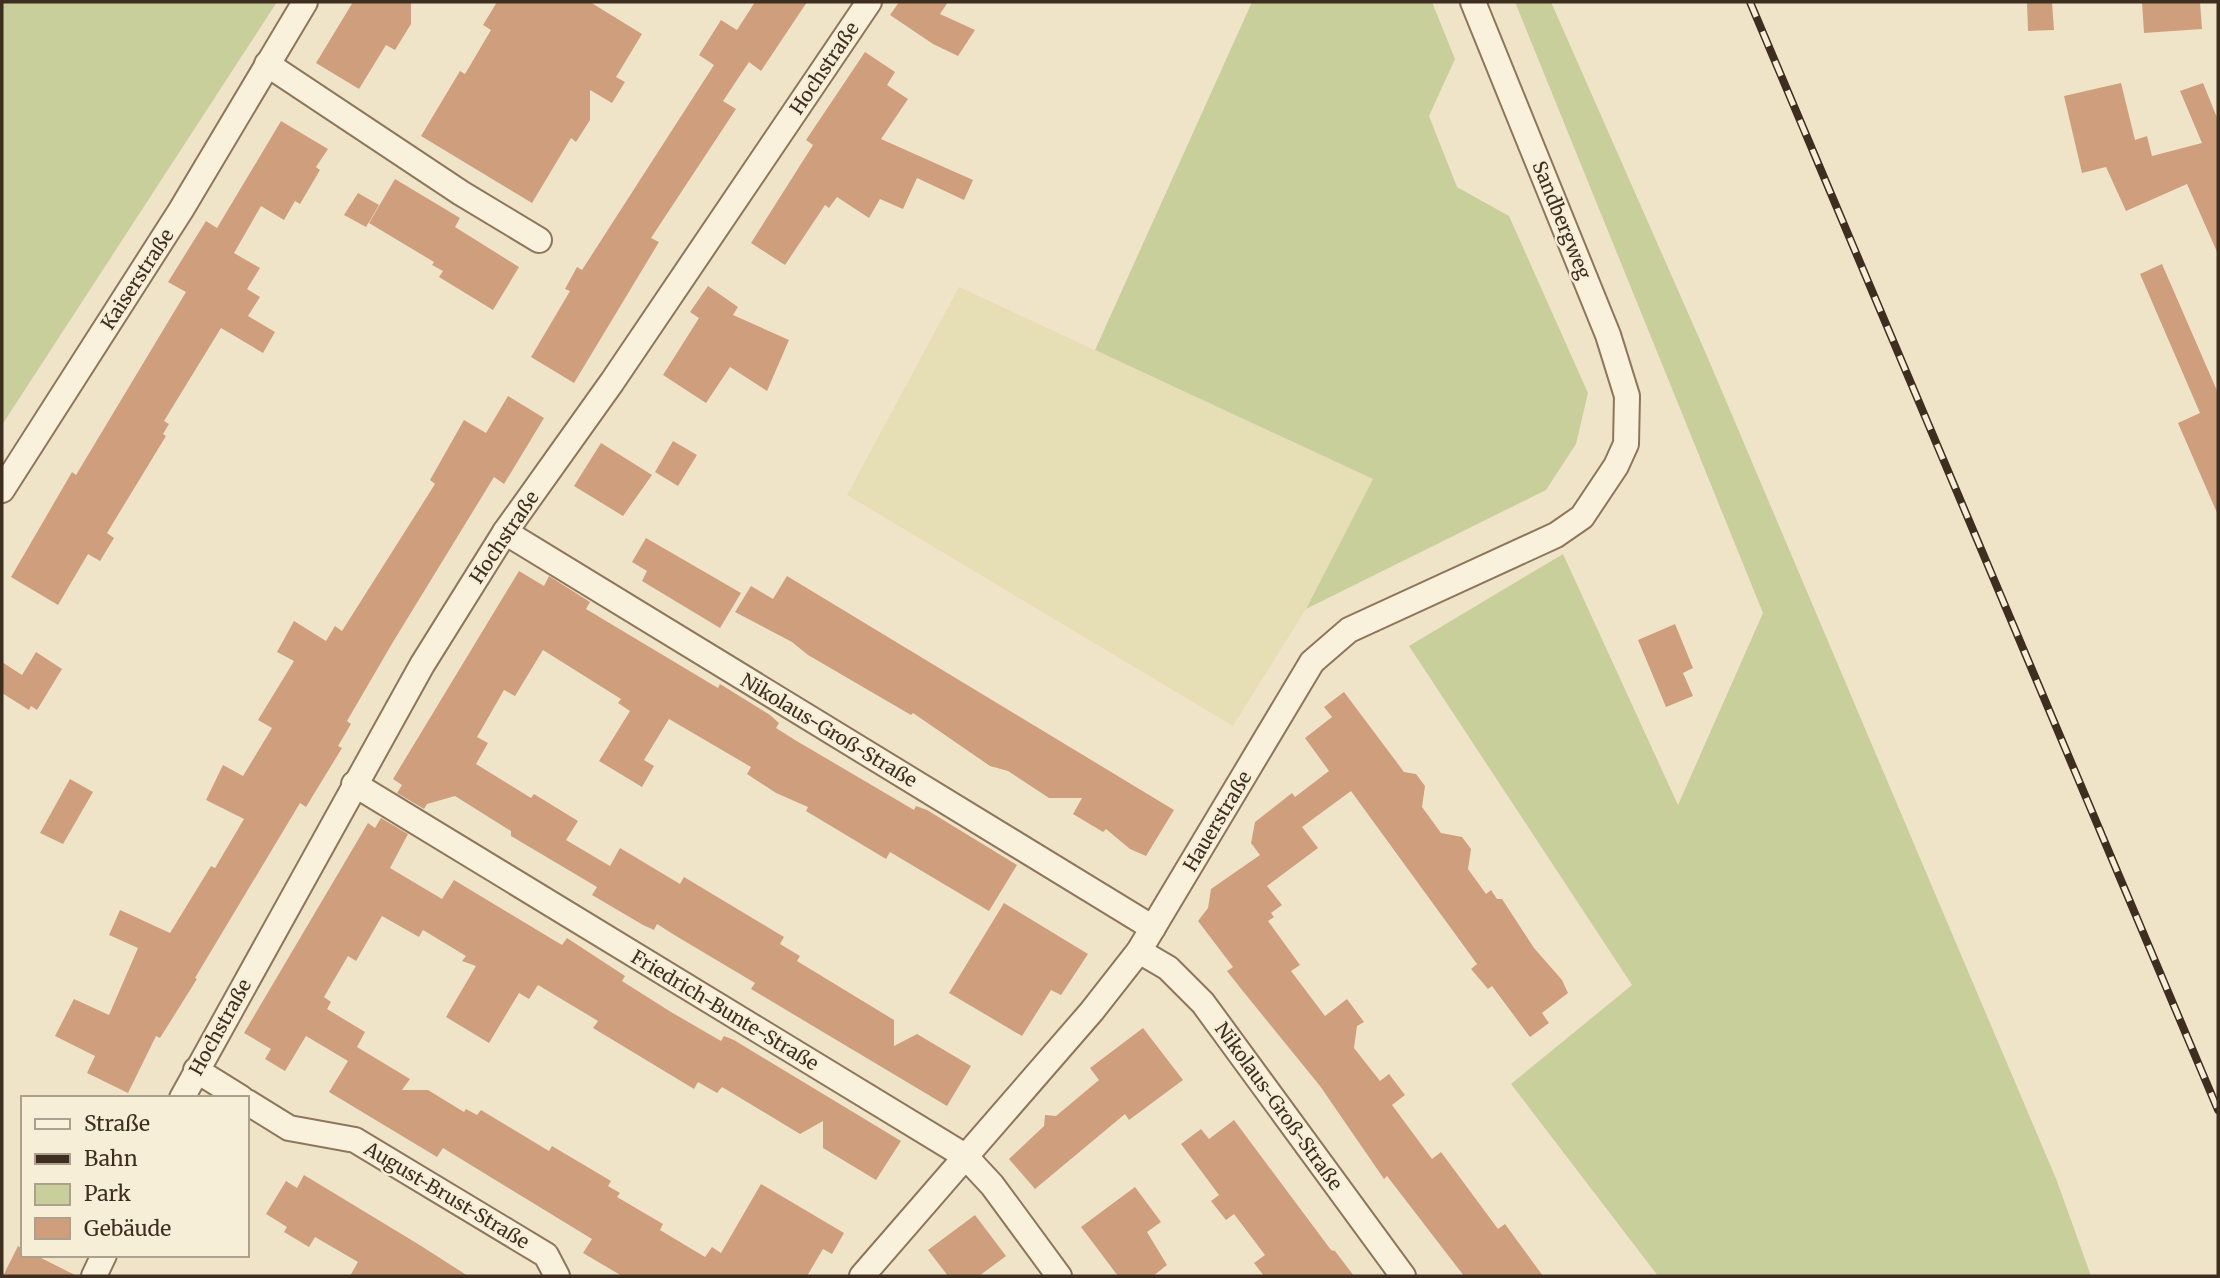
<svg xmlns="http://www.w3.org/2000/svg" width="2220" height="1278" font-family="Merriweather,serif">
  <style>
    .farmland { fill: #e6deb5 }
    .green { fill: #c9cf9b }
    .building { fill: #cf9f7d }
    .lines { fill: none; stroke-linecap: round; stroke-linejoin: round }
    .street-casing { stroke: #8d765c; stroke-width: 28 }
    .street { stroke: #faf1dc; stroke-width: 24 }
    .rail-casing { stroke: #3d2e20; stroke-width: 8 }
    .rail { stroke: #f7eed8; stroke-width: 5; stroke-dasharray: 16; stroke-linecap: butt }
    .labels { text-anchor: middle; stroke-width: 5; stroke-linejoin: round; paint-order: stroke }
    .street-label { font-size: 19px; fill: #3d2e20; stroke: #f7eed8 }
  </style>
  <rect width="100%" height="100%" fill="#f0e4c8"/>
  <polygon class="farmland" points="959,287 1373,479 1306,609 1233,726 847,495"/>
  <g class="green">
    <polygon points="2,2 277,2 2,425"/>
    <polygon points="1252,2 1432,2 1455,59 1429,116 1457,187 1509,216 1588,393 1576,444 1546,490 1306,609 1373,479 1095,350"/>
    <polygon points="1515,2 1551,2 1707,356 2057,1181 2091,1276 1658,1276 1511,1084 1632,985 1409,646 1563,554 1678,805 1763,613"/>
  </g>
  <g class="building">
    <polygon points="353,2 411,2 411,24 395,50 386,45 359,89 316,63"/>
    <polygon points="497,2 590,2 642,34 616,77 625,82 612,103 590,90 590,120 576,142 571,138 532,203 421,136 460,71 465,74 491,30 483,25"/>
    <polygon points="755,2 807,2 761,71 749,62 723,101 736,109 651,238 659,242 574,383 531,357 570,291 565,289 577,267 582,270 714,65 699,55 721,20 737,30"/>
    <polygon points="899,2 948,2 940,14 975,30 958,56 933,44 890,15"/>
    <polygon points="2027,2 2052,2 2054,30 2028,31"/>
    <polygon points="2142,2 2200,2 2202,29 2144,33"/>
    <polygon points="865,52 895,72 887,85 908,99 881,139 973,180 964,200 917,178 903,209 880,199 869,218 837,197 829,208 825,205 785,265 751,243 813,145 806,140"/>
    <polygon points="2121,83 2135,140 2147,136 2152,156 2202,143 2180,91 2203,83 2218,120 2218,254 2187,184 2126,211 2106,167 2082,173 2064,96"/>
    <polygon points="281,121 328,149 316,167 320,170 300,204 295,201 284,220 261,206 234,253 260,268 247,289 260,297 248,316 275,332 263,353 221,328 164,421 169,424 163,434 166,436 107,533 114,538 100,561 88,554 58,605 11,577 72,472 76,475 186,292 168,282 206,221 217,228"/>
    <polygon points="395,179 460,218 455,227 519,267 493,310 439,277 443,271 432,265 434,262 369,223"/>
    <polygon points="358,193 379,205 366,227 344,215"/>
    <polygon points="2162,264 2218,393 2218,515 2178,423 2200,413 2140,274"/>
    <polygon points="708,286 738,307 733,315 789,340 767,391 730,367 706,403 663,375 699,318 690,312"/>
    <polygon points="508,396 544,418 504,484 494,477 393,642 347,721 351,724 338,746 342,748 306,807 300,803 195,978 197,979 160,1038 156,1036 128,1093 87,1073 95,1056 55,1036 74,999 109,1015 138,948 109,935 120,910 170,933 211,866 215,868 244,819 206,800 223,765 243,776 272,728 258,720 294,661 277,652 294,621 326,641 335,626 342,631 435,484 430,480 464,420 486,433"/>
    <polygon points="673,441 697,455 678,486 655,472"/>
    <polygon points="601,443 652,475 623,516 574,486"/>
    <polygon points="646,538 741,593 720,628 642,581 647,571 632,562"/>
    <polygon points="519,571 544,586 549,576 590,602 586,609 718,688 720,684 770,715 779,723 776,728 795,740 914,810 916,806 927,810 1017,865 989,911 890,852 886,859 806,811 808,807 776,793 747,774 751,767 669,719 644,760 654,766 642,787 599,761 630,711 618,703 621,699 543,650 515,696 504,690 477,737 488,743 476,764 531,798 534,794 578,821 566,840 610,866 620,848 680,884 684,877 784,937 780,944 800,956 797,961 894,1020 894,1046 917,1034 971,1066 947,1106 761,995 751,989 755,983 676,936 657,924 654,930 643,925 592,895 597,887 511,836 511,831 455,796 427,804 424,809 397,793 402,785 393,779"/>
    <polygon points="787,576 1174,810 1146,856 1130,849 1106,829 1103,832 1073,814 1082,798 1049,798 1008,771 990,766 913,713 911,715 808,655 792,642 735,612 751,586 773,599"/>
    <polygon points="1675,624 1693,668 1683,673 1693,696 1666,707 1638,640"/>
    <polygon points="36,652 62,669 37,710 31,706 29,710 2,693 2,662 22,675"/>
    <polygon points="1344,692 1404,772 1416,774 1425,786 1422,807 1441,833 1462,837 1471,849 1468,869 1486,894 1491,890 1497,899 1502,899 1534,948 1562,980 1568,993 1542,1013 1549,1023 1530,1037 1492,986 1488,989 1471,969 1477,964 1351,791 1302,827 1318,848 1267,886 1282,905 1271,913 1274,917 1268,921 1300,965 1291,971 1325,1016 1347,999 1364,1022 1357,1026 1354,1048 1380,1081 1389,1074 1405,1095 1392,1105 1432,1159 1441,1152 1498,1229 1505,1224 1543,1276 1464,1276 1387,1176 1384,1179 1320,1086 1242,990 1227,971 1233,967 1198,921 1208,908 1211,889 1260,855 1251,843 1255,822 1292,793 1295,797 1329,771 1305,738 1332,717 1324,707"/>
    <polygon points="70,779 93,792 63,844 40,833"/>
    <polygon points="381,818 408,834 390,868 442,899 454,880 562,945 567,938 625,976 622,981 671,1012 721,1041 724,1036 734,1040 901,1141 876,1180 823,1148 823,1121 800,1134 722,1087 717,1093 698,1082 694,1089 593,1028 598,1021 538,985 529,999 519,993 489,1043 446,1017 476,966 462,961 466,956 423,930 419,937 382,916 356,961 348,956 324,997 331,1002 327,1009 365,1032 357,1047 410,1079 402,1090 428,1090 464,1112 466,1109 477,1115 481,1110 549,1151 552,1146 611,1181 608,1186 620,1193 617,1197 663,1224 660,1230 705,1257 712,1247 721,1253 761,1184 844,1233 832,1254 823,1249 807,1276 622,1276 583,1253 592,1239 443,1148 437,1157 329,1092 348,1061 306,1036 285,1071 265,1059 271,1049 244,1033 368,823 375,828"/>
    <polygon points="1004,903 1088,954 1061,995 1051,990 1022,1036 949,993"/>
    <polygon points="1143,1028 1183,1080 1129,1120 1125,1114 1035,1189 1009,1159 1044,1126 1045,1115 1056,1116 1099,1080 1090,1068"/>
    <polygon points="1234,1120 1331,1250 1335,1251 1354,1276 1264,1276 1254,1263 1265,1255 1234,1214 1226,1220 1211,1201 1219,1195 1181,1144 1201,1129 1209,1139"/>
    <polygon points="304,1175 418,1244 468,1276 350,1276 358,1262 315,1237 309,1247 284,1232 287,1227 266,1214 286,1181 297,1188"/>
    <polygon points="1135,1187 1161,1222 1147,1232 1167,1265 1153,1276 1118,1276 1081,1227"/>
    <polygon points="975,1215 1006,1256 979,1276 948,1276 928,1250"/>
    <polygon points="18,1246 23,1249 23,1255 35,1255 77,1276 3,1276"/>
  </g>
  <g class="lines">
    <defs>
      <g id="street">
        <polyline points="267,64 461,193 539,240"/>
        <polyline points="2,490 181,210 305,2"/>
        <polyline points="505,532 1153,928"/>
        <polyline points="354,784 965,1156 992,1185 1059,1276"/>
        <polyline points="1139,951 1168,968 1203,1003 1403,1276"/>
        <polyline points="196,1070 241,1098"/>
        <polyline points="182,1098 422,665 505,532 612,382 869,2"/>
        <polyline points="247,1102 289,1128 355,1140 546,1255 557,1276"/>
        <polyline points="94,1276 104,1255"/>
        <polyline points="862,1276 1092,1011 1139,951 1312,662 1349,630 1556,535 1582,517 1616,466 1626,444 1627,396 1608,335 1473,2"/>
      </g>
    </defs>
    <use href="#street" class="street-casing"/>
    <use href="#street" class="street"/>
    <defs>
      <polyline id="rail" points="1750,2 2218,1110"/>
    </defs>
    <use href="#rail" class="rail-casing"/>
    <use href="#rail" class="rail"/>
  </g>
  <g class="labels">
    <g class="street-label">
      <text transform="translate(824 68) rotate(-56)" y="7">Hochstraße</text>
      <text transform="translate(1562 220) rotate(68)" y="7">Sandbergweg</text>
      <text transform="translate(137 279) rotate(-57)" y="7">Kaiserstraße</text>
      <text transform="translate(504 537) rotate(-56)" y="7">Hochstraße</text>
      <text transform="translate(829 730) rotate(31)" y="7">Nikolaus-Groß-Straße</text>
      <text transform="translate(1217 821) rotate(-59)" y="7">Hauerstraße</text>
      <text transform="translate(725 1010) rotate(31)" y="7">Friedrich-Bunte-Straße</text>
      <text transform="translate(220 1027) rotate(-61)" y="7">Hochstraße</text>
      <text transform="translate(1279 1106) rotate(54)" y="7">Nikolaus-Groß-Straße</text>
      <text transform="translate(447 1195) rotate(31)" y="7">August-Brust-Straße</text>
    </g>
  </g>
  <rect width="2220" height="1278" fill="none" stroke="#3d2e20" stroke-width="7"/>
  <rect x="21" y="1096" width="228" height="161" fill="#f7eed8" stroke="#ada18e" stroke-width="2"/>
  <rect x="35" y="1119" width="35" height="10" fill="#faf1dc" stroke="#ada18e" stroke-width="2"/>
  <text x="84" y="1131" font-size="21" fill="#3d2e20">Straße</text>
  <rect x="35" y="1154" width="35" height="10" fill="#3d2e20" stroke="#ada18e" stroke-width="2"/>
  <text x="84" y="1166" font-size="21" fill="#3d2e20">Bahn</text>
  <rect x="35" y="1184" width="35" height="21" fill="#c9cf9b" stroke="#ada18e" stroke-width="2"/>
  <text x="84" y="1201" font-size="21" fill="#3d2e20">Park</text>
  <rect x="35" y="1218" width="35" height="21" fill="#cf9f7d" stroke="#ada18e" stroke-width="2"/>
  <text x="84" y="1236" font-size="21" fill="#3d2e20">Gebäude</text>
</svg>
